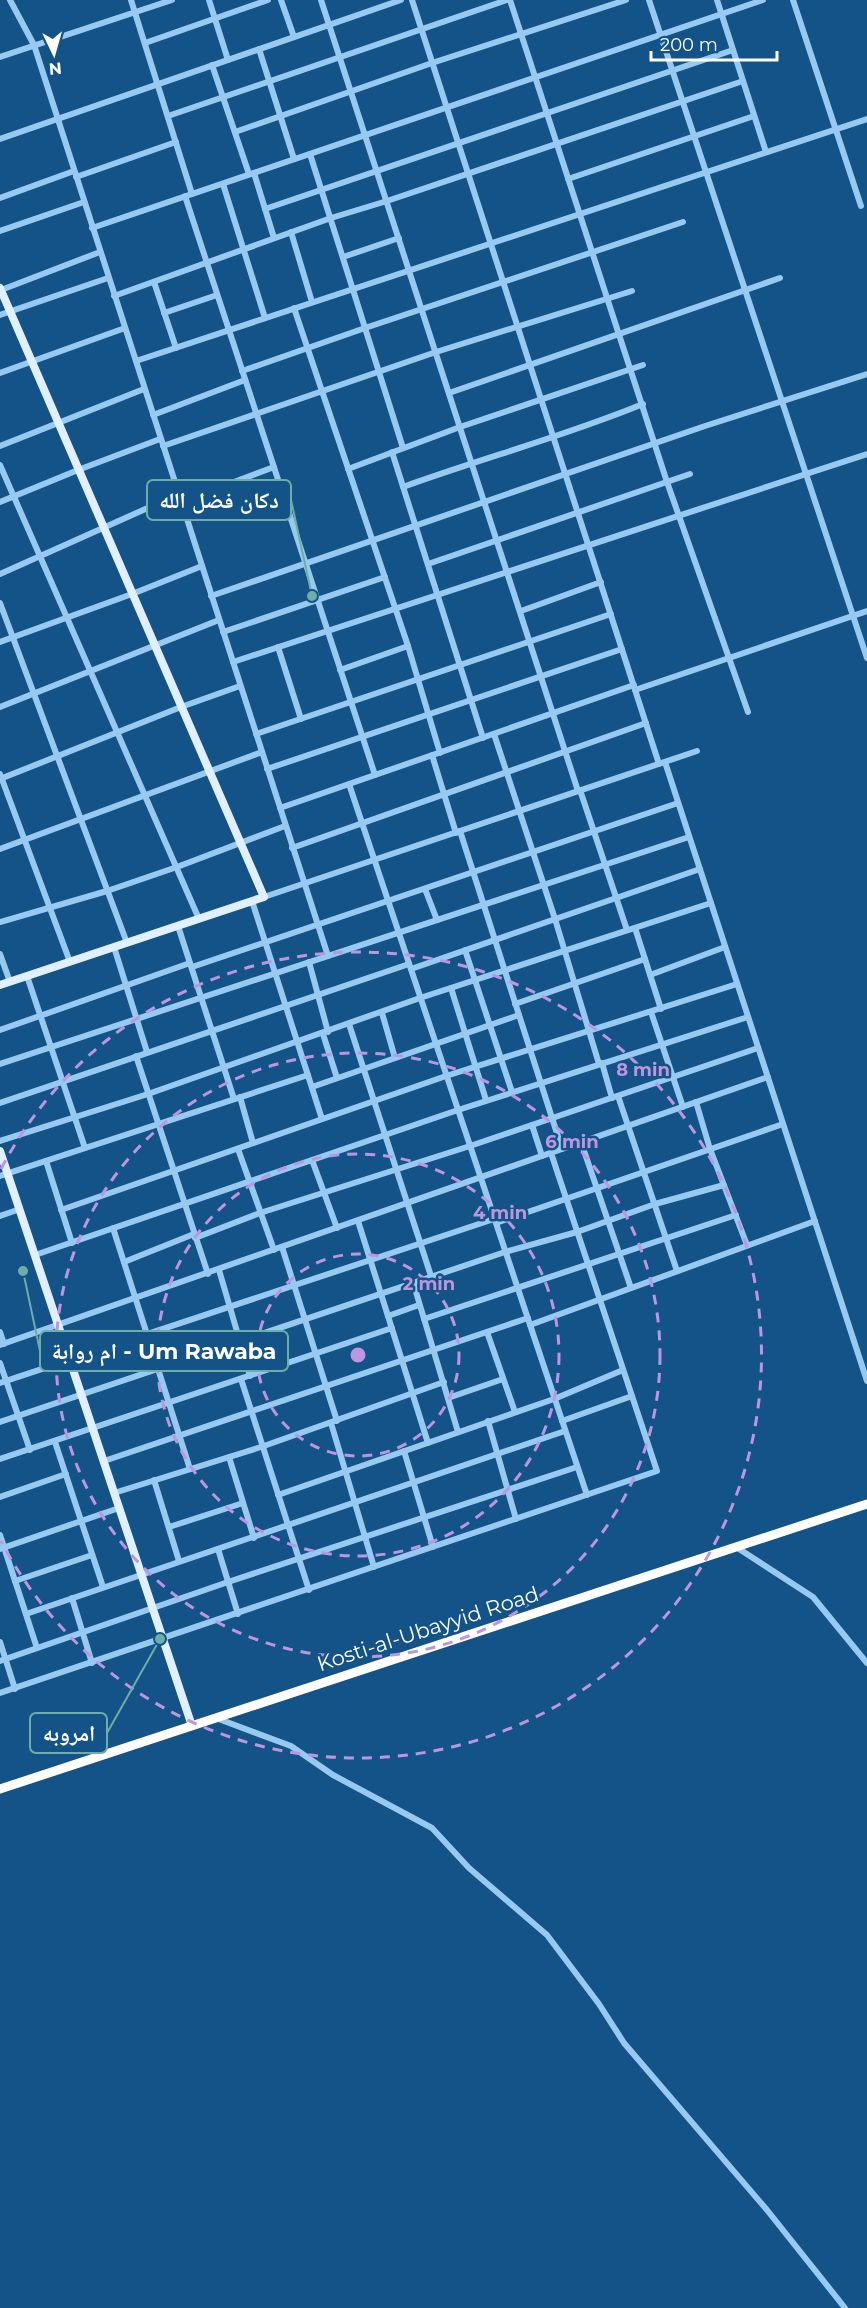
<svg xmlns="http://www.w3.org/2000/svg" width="867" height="2308" font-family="Montserrat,'Noto Naskh Arabic',sans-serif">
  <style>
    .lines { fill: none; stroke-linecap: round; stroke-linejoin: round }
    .minor { stroke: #98c9f0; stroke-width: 6 }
    .major { stroke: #e1f0ff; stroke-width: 8 }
    .highway { stroke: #fff; stroke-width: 9 }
    .ring { fill: none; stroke: #bd96df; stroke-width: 3; stroke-dasharray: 10 8 }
    .labels { text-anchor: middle; stroke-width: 5; stroke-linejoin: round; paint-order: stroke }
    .street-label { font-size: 21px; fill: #fff; stroke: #135388 }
    .centre { fill: #bd96df; stroke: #135388; stroke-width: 3 }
    .ring-label { font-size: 18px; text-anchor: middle; font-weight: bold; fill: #bd96df; stroke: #135388; stroke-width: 5; stroke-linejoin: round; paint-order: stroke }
    .leader { fill: none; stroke: #6fada8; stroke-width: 2 }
    .callout-dot { fill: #6fada8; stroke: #135388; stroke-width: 2 }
    .callout { fill: #135388; stroke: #6fada8; stroke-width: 2 }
    .callout-label { font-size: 22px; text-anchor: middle; font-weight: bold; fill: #fff }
  </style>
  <rect width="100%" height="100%" fill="#135388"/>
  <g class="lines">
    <g class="minor">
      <polyline points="10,0 34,45 328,956"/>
      <polyline points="131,0 192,194"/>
      <polyline points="209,0 228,60"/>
      <polyline points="281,0 294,37"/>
      <polyline points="321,0 578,791"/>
      <polyline points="412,0 659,764"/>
      <polyline points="510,0 667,482 748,712"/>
      <polyline points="649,0 867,658"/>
      <polyline points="717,0 766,152"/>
      <polyline points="793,0 861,206"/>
      <polyline points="145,43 268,0"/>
      <polyline points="259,49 294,159"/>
      <polyline points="0,57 172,0"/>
      <polyline points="212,65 249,174"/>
      <polyline points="168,116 507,0"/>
      <polyline points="235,132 432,63 626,0"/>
      <polyline points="0,139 401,0"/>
      <polyline points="310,154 403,448"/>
      <polyline points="254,173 274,238"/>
      <polyline points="76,177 176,142"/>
      <polyline points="568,179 754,116"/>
      <polyline points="223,184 265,318"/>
      <polyline points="185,196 375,775"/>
      <polyline points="0,198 74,171"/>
      <polyline points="265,209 733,50"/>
      <polyline points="92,228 763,0"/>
      <polyline points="0,231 84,202"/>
      <polyline points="291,232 312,302"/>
      <polyline points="343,257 399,238"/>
      <polyline points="154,282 176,348"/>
      <polyline points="1,290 100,252"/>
      <polyline points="114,296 331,218 387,201 743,81"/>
      <polyline points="294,308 408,646 440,753"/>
      <polyline points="164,313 217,295"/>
      <polyline points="0,315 108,278"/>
      <polyline points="136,361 867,119"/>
      <polyline points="242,371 365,328 683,222"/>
      <polyline points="0,373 125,328"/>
      <polyline points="449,393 780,278"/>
      <polyline points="153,415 245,380"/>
      <polyline points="0,446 144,389"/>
      <polyline points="163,446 436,352 632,291"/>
      <polyline points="392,452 483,738"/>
      <polyline points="0,465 199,919"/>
      <polyline points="348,469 460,427 643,365"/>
      <path d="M403,487C483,458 565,436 643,404"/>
      <polyline points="0,502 78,470 160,439"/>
      <polyline points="181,502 274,467"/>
      <polyline points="428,564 690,474"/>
      <polyline points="0,574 179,494"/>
      <polyline points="211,596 705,426 867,374"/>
      <polyline points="0,603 127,943"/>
      <polyline points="521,611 601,582"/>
      <polyline points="223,632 385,577"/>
      <polyline points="0,642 132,594 202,566"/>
      <polyline points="278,647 301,719"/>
      <polyline points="233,662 867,454"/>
      <polyline points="340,670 408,646"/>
      <polyline points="635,690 867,611"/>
      <polyline points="0,707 219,620"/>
      <polyline points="256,734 611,614"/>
      <polyline points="494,734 555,919 599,1064"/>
      <polyline points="432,755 456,833"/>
      <polyline points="665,762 867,1381"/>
      <polyline points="267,769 622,649"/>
      <polyline points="0,774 70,962"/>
      <polyline points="0,779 181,707 240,686"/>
      <polyline points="349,784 587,1495"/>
      <polyline points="580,790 627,930"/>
      <polyline points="280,808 634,685"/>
      <polyline points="460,831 562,1149"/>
      <polyline points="292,848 646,723"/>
      <polyline points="0,849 262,752"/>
      <polyline points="425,889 437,920"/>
      <polyline points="264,897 697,751"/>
      <polyline points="252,901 322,1119"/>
      <polyline points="0,922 107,891 177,867 285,826"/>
      <polyline points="178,926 234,1099"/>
      <polyline points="635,928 661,1009"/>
      <polyline points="114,947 147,1052"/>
      <polyline points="465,950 512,1092"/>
      <polyline points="0,954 10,982"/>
      <polyline points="309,962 328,1032"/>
      <polyline points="192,967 678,803"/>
      <polyline points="411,969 700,869"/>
      <polyline points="650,975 725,947"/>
      <polyline points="27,976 85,1148"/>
      <polyline points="451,988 486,1100"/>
      <polyline points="515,1004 645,959"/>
      <polyline points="651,1012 683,1107"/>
      <polyline points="382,1013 395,1058"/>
      <polyline points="349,1024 431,1276"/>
      <polyline points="0,1030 190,963"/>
      <polyline points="323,1034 337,1078"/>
      <polyline points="136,1056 208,1274"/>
      <polyline points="602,1063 612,1098"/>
      <polyline points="0,1064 689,837"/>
      <polyline points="312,1087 519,1015"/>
      <polyline points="618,1096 677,1271"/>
      <polyline points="240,1097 253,1143"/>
      <polyline points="696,1102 710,1149 747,1245"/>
      <polyline points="0,1103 409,964"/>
      <polyline points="532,1125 542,1156"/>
      <polyline points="0,1141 148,1094 420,998 711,903"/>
      <polyline points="581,1142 631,1288"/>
      <polyline points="238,1149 274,1250"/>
      <polyline points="312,1160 337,1228"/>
      <polyline points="46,1161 72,1243"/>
      <polyline points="0,1176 308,1075"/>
      <polyline points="61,1210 446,1076 737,984"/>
      <polyline points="0,1216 20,1209"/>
      <polyline points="358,1221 428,1443"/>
      <polyline points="496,1223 783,1124"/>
      <polyline points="113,1228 190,1469"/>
      <polyline points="195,1238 260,1213 470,1146 758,1048"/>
      <polyline points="282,1247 337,1421"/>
      <polyline points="35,1255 458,1110 748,1017"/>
      <polyline points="124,1262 194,1234"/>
      <polyline points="219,1270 250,1376"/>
      <polyline points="413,1282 458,1432"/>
      <polyline points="388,1316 419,1305"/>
      <polyline points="424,1319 736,1215"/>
      <polyline points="530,1325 815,1221"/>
      <polyline points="0,1332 4,1344"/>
      <polyline points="487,1332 515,1412"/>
      <polyline points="0,1345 768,1077"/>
      <polyline points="0,1363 30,1450"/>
      <polyline points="241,1379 309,1590"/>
      <polyline points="0,1383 494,1219"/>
      <polyline points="448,1398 503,1379"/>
      <polyline points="488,1421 516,1519"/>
      <polyline points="562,1421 632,1396"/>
      <polyline points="0,1422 505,1252 577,1232 655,1204 724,1185"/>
      <polyline points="331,1423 374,1567"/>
      <polyline points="55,1442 103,1587"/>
      <polyline points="404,1451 433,1547"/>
      <polyline points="229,1457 254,1538"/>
      <polyline points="0,1459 392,1328"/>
      <polyline points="104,1461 528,1318"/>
      <polyline points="154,1480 179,1561"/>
      <polyline points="114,1493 261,1447 444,1382"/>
      <polyline points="278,1495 554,1399 623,1370"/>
      <polyline points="0,1497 66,1474"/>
      <polyline points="169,1527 243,1503"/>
      <polyline points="0,1535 37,1648"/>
      <polyline points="736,1547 813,1597 867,1663"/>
      <polyline points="0,1549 119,1508"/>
      <polyline points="218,1549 238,1614"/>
      <polyline points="15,1581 92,1555"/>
      <polyline points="72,1598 92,1663"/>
      <polyline points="26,1614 565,1431"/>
      <polyline points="0,1642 15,1689"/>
      <polyline points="0,1661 228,1582 577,1467"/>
      <polyline points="0,1693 657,1471 551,1153"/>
      <polyline points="216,1718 291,1746 333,1775 432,1828 469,1868 547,1935 599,2004 624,2043 767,2210 845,2308"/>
    </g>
    <g class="major">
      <polyline points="0,288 264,897 0,985"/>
      <polyline points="0,1151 192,1726"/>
    </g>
    <polyline class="highway" points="0,1789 867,1504"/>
  </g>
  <g class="ring">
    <circle cx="358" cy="1355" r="101"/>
    <circle cx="358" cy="1355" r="201"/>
    <circle cx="358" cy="1355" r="302"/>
    <path d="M1 1169A403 403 0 1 1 1 1541"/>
  </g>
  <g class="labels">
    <g class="street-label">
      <text transform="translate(428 1629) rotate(-18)" y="7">Kosti-al-Ubayyid Road</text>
    </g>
  </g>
  <circle cx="358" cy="1355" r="9" class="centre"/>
  <g class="ring-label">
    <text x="643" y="1076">8 min</text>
    <text x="572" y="1148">6 min</text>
    <text x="500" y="1219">4 min</text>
    <text x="429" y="1290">2 min</text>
  </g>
  <path class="leader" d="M312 596L291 500M23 1271L40 1351M160 1639L107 1733"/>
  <g class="callout-dot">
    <circle cx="312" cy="596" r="6"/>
    <circle cx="23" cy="1271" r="6"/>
    <circle cx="160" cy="1639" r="6"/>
  </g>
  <g class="callout">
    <rect x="147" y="480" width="144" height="40" rx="6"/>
    <rect x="40" y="1331" width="248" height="40" rx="6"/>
    <rect x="30" y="1713" width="77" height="40" rx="6"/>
  </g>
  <g class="callout-label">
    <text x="219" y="508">دكان فضل الله</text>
    <text x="164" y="1359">ام روابة - Um Rawaba</text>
    <text x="69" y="1741">امروبه</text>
  </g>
  <g transform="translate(54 54) rotate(175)" stroke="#135388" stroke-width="4.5" paint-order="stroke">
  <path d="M0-4.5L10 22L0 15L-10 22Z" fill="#ffffff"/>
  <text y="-9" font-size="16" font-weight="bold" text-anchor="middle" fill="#ffffff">N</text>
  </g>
  <path d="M651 51v9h126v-9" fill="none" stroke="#ffffff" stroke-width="3"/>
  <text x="660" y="51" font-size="18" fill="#ffffff" stroke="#135388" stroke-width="4.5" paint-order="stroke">200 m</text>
</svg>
